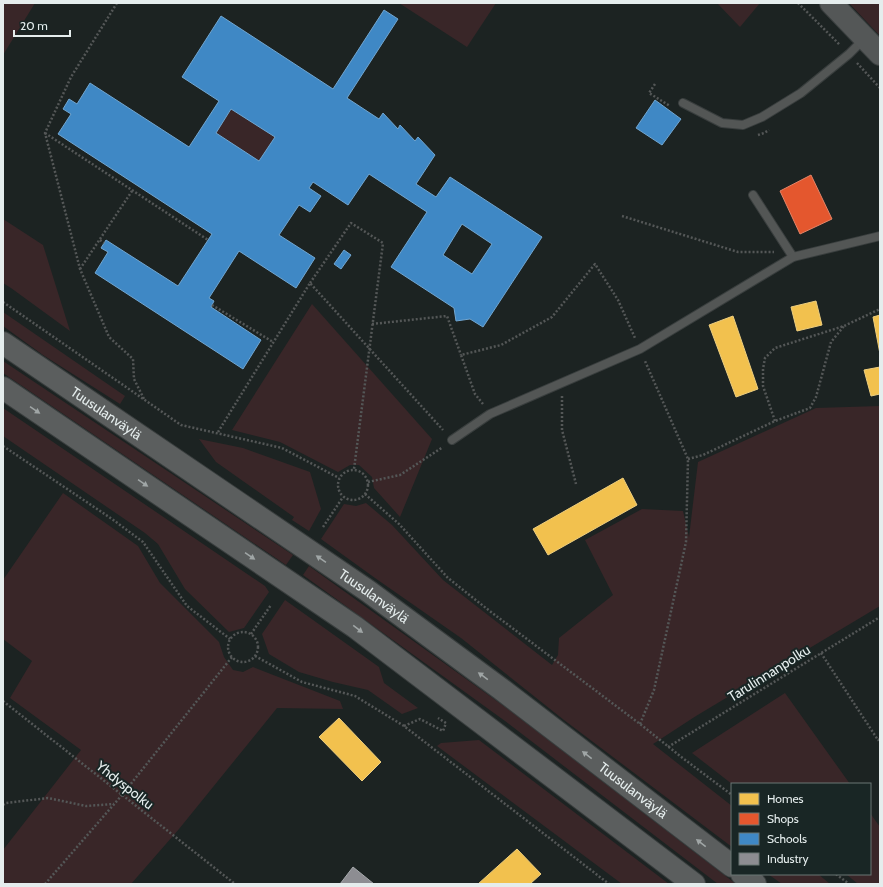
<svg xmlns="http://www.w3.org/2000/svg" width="883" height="887" font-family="Cabin,sans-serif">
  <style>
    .green { fill: #392628 }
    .homes { fill: #f2c14e; stroke: #eece7e }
    .shops { fill: #e4572e; stroke: #e48467 }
    .schools { fill: #3f88c5; stroke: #71a6d1; fill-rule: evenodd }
    .industry { fill: #8d8d92; stroke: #a7aaad }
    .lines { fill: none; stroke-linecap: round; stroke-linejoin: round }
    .lane-casing { stroke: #393e3e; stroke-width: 10 }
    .secondary-casing { stroke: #393e3e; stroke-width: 24 }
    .primary-casing { stroke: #393e3e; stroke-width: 24 }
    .path { stroke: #545757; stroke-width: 2.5; stroke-dasharray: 2 2; stroke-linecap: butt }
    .lane { stroke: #535655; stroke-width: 8 }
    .secondary { stroke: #545757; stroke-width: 22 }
    .primary { stroke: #5b5e5e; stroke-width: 22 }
    .oneway { fill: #a0a6a6 }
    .labels { text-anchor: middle; stroke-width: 4; stroke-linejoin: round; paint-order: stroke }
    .street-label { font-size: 14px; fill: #e5eded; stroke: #192625 }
  </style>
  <rect width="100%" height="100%" fill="#1c2322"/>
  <g class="green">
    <polygon points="3,3 35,3 3,55"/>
    <polygon points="399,3 496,3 467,47"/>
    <polygon points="717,3 760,3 740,27"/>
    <polygon points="849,3 880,3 880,36"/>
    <polygon points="231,109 275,137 259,161 216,133"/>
    <polygon points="3,219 43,245 70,331 11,288 3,283"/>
    <polygon points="312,304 432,439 400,517 374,488 372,477 359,465 350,465 338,472 280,442 232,430"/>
    <polygon points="3,312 125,396 120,404 43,355 3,326"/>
    <polygon points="3,361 293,555 286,565 3,373"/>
    <polygon points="880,406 880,606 696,716 653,744 732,806 732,847 564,720 461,638 375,578 321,539 344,504 356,506 366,503 392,525 443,580 552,665 558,655 559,638 613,595 585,540 642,509 683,511 689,537 698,462 816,408"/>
    <polygon points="3,408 265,586 269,592 244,628 229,632 185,589 158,544 145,533 3,436"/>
    <polygon points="199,439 243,448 310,472 321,509 309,531 292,520 294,517 216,462"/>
    <polygon points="63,493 138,546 160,583 219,642 224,657 233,670 243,672 253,667 340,701 343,709 277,708 179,829 131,884 3,884 3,850 81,750 10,698 32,661 3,639 3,580"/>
    <polygon points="309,566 512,712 736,884 718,884 505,721 303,575"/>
    <polygon points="285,600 379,667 384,683 418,708 402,714 368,690 333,682 299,672 269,654 262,634"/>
    <polygon points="785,693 850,784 732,784 692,753"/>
    <polygon points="479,740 669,884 622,884 437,746 441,743"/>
    <polygon points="870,813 880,827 880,884 858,884 846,874 870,874"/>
    <polygon points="768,874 818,874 830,884 782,884"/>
  </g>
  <g class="homes">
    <polygon points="816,301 822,325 797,331 791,307"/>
    <polygon points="880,315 880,354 873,317"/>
    <polygon points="733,316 758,389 736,397 709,325"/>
    <polygon points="880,367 880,394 871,396 864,370"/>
    <polygon points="623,478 637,505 548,555 533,529"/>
    <polygon points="339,718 381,762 362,781 319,737"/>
    <polygon points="517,849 541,874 530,884 478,884"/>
  </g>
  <polygon class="shops" points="811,175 832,219 800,234 780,191"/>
  <g class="schools">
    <path d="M384,10L398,19L347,98L379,119L383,113L398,129L400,125L415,141L418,137L435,155L416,184L436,197L450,177L542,237L483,327L470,319L456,321L454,308L391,267L427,212L369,174L348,205L313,182L309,188L321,196L310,212L299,205L279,235L315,258L296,288L239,251L209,298L214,301L211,307L261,340L243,369L95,273L108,252L101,248L106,240L178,286L212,234L58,134L71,114L63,109L69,99L77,104L90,83L189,147L219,101L182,77L221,16L333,89ZM231,109L275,137L259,161L216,133ZM462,224L492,244L472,274L443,255Z"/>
    <polygon points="655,100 681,119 662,145 636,128"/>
    <polygon points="344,250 351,255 341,269 334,264"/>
  </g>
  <polygon class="industry" points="353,867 374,884 340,884"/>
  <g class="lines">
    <defs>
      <g id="lane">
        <polyline points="683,103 722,123 743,125 762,117 801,93 849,54 865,38"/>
        <polyline points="753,195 793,257"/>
        <polyline points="452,440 490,414 640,349 793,257 880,236"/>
      </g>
      <polyline id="secondary" points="831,3 880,54"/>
      <g id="primary">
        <path id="s1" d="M3,343L368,591L501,689L732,866"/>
        <polyline points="3,388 355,627 694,884"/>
        <polyline points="742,874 755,884"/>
      </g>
    </defs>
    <use href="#lane" class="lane-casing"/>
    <use href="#secondary" class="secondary-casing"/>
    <use href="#primary" class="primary-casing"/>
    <g class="path">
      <polyline points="117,3 71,77 45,133 80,269 109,337 133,359 134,379 144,399"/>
      <polyline points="798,3 840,45"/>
      <polyline points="857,63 880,88"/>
      <polyline points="655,84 649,93 670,106"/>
      <polyline points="45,133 208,240"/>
      <polyline points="758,135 764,133 769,130"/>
      <polyline points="622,216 738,252 774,252"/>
      <polyline points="100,240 104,243"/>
      <polyline points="80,269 132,191"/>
      <polyline points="310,283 351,223 383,243 354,469"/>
      <polyline points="3,302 181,425 282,448 339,478"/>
      <polyline points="212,305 273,342"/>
      <polyline points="372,324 447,316 461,355"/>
      <polyline points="562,396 562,430 576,484"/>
      <polyline points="483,404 475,394 461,355 501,345 552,317 595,264 618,300 635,338"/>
      <polyline points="775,421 763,386 763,369 765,358 775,348 844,326 880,309"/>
      <polyline points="218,432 310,283 443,430"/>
      <polyline points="3,446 112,519 143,542 187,606 230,639"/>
      <polyline points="688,459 703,455 775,421 810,408 816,397 831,342 844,326"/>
      <circle cx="353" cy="485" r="15"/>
      <polyline points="368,482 400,475 443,447"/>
      <polyline points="365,494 399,524 448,578 491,612 640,724 680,756 732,795"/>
      <polyline points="323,527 343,497"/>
      <circle cx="243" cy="647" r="15"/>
      <polyline points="251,634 271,605"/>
      <polyline points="821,653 878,740 880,739"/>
      <polyline points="255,656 302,682 355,696 404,726 609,884"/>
      <polyline points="3,701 235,884"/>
      <polyline points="640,724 654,690 686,542 688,459 645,361"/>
      <polyline points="404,726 420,719 443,731 446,723 438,718"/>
      <polyline points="668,747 880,617"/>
      <polyline points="3,805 6,803 48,798 86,806 114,804"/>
      <polyline points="836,874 849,884"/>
      <polyline points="45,884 122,795 232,657"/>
    </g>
    <use href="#lane" class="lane"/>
    <use href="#secondary" class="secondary"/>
    <use href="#primary" class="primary"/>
  </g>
  <defs><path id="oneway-solid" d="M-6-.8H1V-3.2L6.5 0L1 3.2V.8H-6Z"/></defs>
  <g class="oneway">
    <use href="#oneway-solid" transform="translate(35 410) rotate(34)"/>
    <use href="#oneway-solid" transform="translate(143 483) rotate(34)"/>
    <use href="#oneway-solid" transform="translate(250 556) rotate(34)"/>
    <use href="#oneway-solid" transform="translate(321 559) rotate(-146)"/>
    <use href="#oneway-solid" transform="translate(358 629) rotate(37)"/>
    <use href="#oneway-solid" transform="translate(483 676) rotate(-144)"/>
    <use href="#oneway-solid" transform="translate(587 755) rotate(-142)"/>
    <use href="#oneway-solid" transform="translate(701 843) rotate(-142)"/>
  </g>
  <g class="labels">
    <g class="street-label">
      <text dy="5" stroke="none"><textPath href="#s1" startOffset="125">Tuusulanväylä</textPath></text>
      <text dy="5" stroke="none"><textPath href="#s1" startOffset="449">Tuusulanväylä</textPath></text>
      <text transform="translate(769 673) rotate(-32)" y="5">Tarulinnanpolku</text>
      <text transform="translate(125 785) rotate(38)" y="5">Yhdyspolku</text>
      <text dy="5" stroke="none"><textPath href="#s1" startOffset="773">Tuusulanväylä</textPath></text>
    </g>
  </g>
  <rect width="883" height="887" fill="none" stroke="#e5eded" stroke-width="8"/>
  <rect x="731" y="783" width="140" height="92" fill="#192625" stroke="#6b7675"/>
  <rect x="739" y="793" width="20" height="12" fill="#f2c14e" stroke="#6b7675"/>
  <text x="767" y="803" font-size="12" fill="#e5eded">Homes</text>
  <rect x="739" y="813" width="20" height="12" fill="#e4572e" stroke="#6b7675"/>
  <text x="767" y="823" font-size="12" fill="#e5eded">Shops</text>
  <rect x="739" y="833" width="20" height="12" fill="#3f88c5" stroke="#6b7675"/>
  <text x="767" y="843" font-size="12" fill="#e5eded">Schools</text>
  <rect x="739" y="853" width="20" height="12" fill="#8d8d92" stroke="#6b7675"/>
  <text x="767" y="863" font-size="12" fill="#e5eded">Industry</text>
  <path d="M14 30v6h56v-6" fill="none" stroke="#e5eded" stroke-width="2"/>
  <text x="20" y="30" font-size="12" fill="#e5eded" stroke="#192625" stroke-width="3" paint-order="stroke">20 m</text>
</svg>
